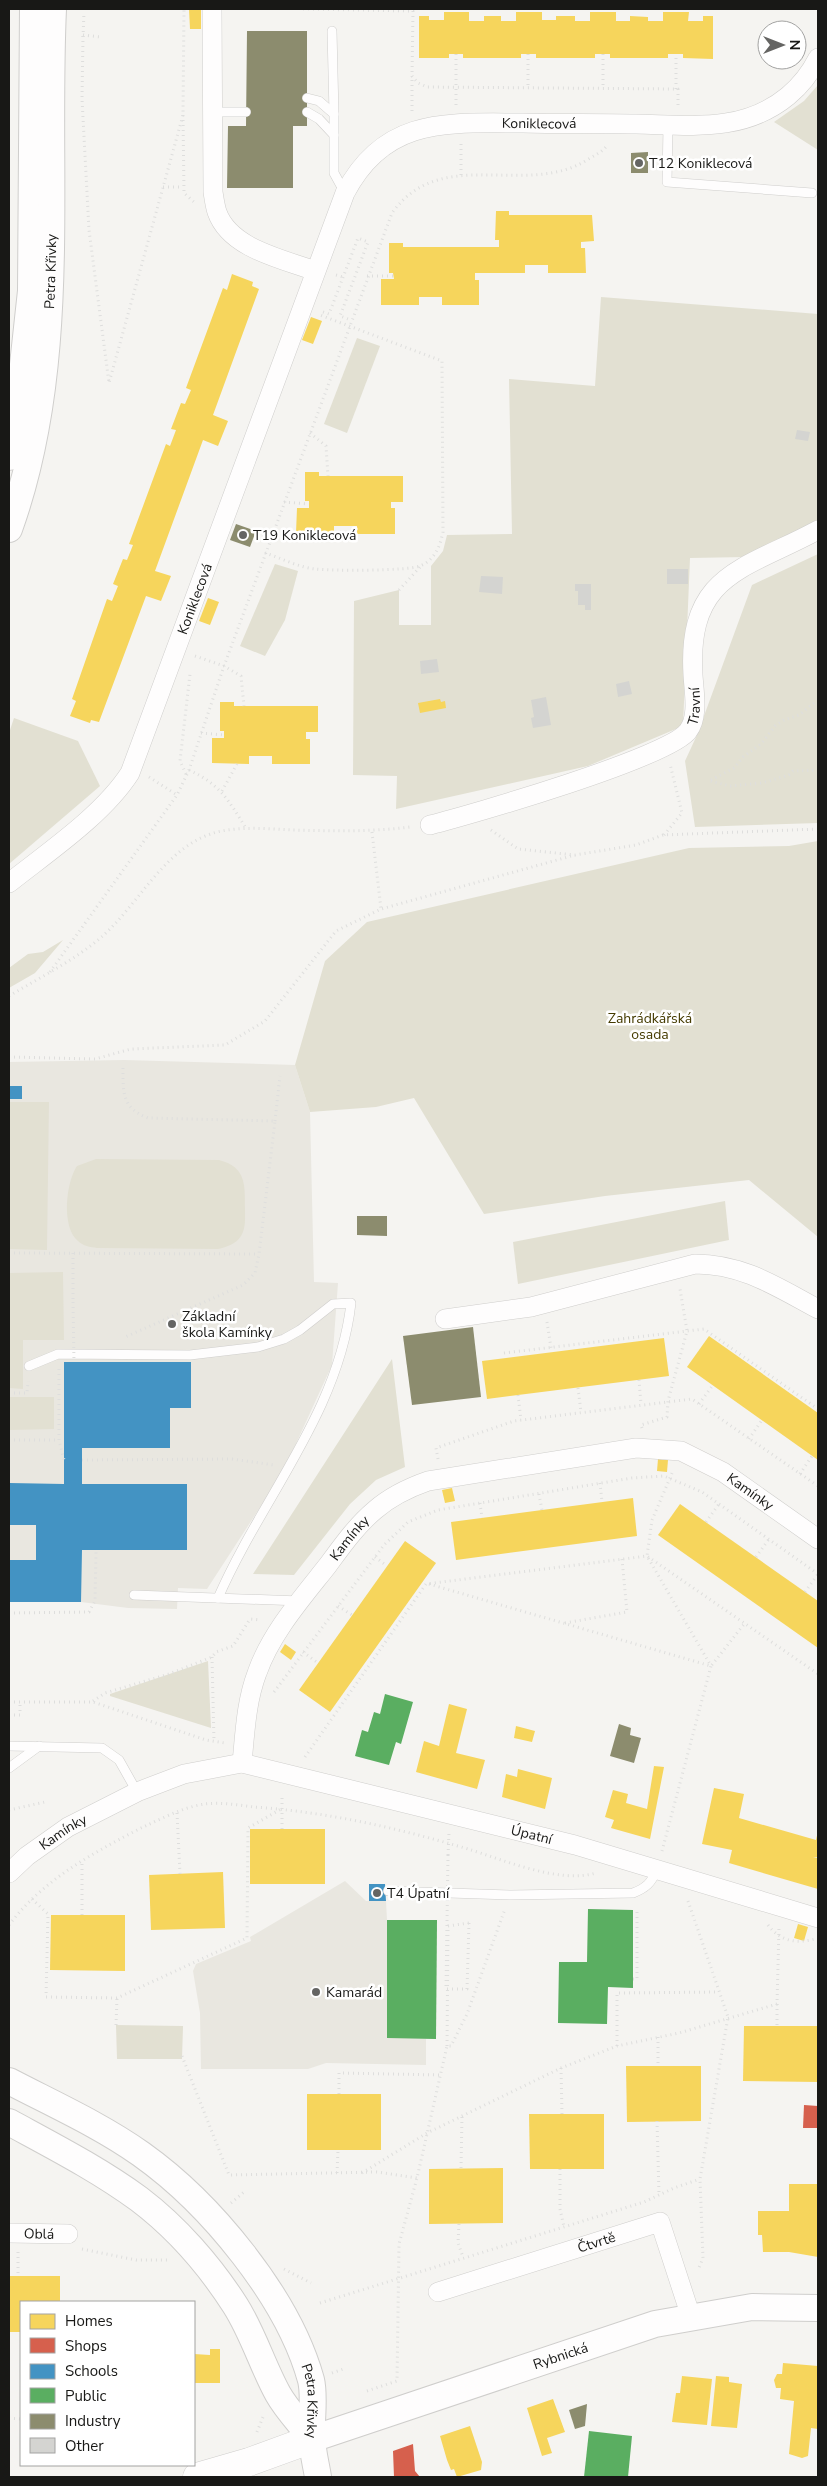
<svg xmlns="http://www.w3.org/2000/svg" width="827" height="2486" font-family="'Nunito Sans',sans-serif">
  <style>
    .built { fill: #e9e7e0 }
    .green { fill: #e2e0d2 }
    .homes { fill: #f6d55c }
    .shops { fill: #d6604d }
    .schools { fill: #4393c3 }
    .public { fill: #5aae61 }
    .industry { fill: #8c8c6e }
    .building { fill: #d4d4d1 }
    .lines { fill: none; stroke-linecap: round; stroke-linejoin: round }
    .lane-casing { stroke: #cfcecc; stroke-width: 10 }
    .street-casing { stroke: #cfcecc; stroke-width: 20 }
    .secondary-casing { stroke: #cfcecc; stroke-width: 28 }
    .highway-casing { stroke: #cfcecc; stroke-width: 29 }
    .path { stroke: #dededd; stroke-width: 3; stroke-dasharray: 1 4; stroke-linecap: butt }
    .lane { stroke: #fefdfd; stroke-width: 9 }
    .street { stroke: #fefdfd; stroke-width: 19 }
    .secondary { stroke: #fefdfd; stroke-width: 26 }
    .highway { stroke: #fefdfd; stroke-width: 28 }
    .path-bridge { stroke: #dededd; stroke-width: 3; stroke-dasharray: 1 4; stroke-linecap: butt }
    .poi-dot { fill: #656563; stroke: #fff; stroke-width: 2 }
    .labels { text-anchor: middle; stroke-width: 5; stroke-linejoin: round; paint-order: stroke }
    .street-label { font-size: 14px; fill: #181816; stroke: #fff }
    .poi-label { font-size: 14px; fill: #181816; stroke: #fff; text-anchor: start }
    .park-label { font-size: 14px; fill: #453b00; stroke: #fff }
  </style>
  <rect width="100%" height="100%" fill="#f5f4f1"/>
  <g class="built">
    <polygon points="124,1060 295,1065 310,1112 314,1282 338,1283 332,1365 283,1472 207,1589 178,1588 177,1609 128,1608 81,1602 9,1602 9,1062"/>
    <polygon points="345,1881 366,1901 386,1901 387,1920 437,1920 436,2039 426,2039 426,2065 326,2063 308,2069 201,2069 200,2013 193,1971 196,1964 251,1941 250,1937"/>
  </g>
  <g class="green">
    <polygon points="818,85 818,150 774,122 804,101"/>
    <polygon points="601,297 818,314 818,526 746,557 690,558 683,726 588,766 396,809 397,776 353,775 354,601 399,590 399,625 431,625 431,566 443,551 447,535 512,534 509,379 595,386"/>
    <polygon points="357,338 380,346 347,433 324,424"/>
    <polygon points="818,554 818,823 695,827 685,761 697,735 752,585"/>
    <polygon points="275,564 298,571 285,620 265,656 240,646"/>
    <polygon points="14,718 78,741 100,786 9,864 9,733"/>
    <polygon points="818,841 818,1237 749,1180 605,1196 484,1214 414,1098 376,1107 310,1112 295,1065 325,961 367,922 689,848 789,846"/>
    <polygon points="63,940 35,973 9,988 9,968 28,954 43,952"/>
    <polygon points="9,1102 49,1102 47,1250 9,1249"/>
    <path d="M96,1159L219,1160C246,1167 245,1184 245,1209C245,1218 246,1228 241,1236C236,1244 227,1247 218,1249L97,1248C90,1247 83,1246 78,1241C61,1227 66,1182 77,1166Z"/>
    <polygon points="725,1201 729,1240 518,1284 513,1242"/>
    <polygon points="63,1272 64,1340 23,1340 23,1389 9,1388 9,1273"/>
    <polygon points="392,1359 405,1467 376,1480 350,1504 294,1575 253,1574"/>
    <polygon points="9,1397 54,1397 54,1429 9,1430"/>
    <polygon points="208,1661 211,1728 110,1696 110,1694"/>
    <polygon points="116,2025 183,2026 182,2059 117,2059"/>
  </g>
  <g class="homes">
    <polygon points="189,9 201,9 201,29 190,29"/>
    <polygon points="444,12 469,12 469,21 484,21 484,16 501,16 501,21 516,21 516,12 542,12 542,20 556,20 556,16 575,16 575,21 590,21 590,12 616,12 616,21 630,21 630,16 648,17 648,21 663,21 663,12 689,12 688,21 703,21 703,16 713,16 713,59 683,58 683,54 668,54 668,58 610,58 610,54 595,54 595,58 536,58 536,54 521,54 521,58 463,58 463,54 449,54 449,58 419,58 419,16 429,16 429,20 444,20"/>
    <polygon points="496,211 509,211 509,215 592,215 594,241 581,242 581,248 585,248 586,273 548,273 548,265 525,265 525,273 475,273 475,280 479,280 479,305 442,305 442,297 419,297 419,305 381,305 381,279 394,279 393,273 389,273 389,243 403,243 403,247 499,247 499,240 495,240"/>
    <polygon points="232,274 253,282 252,286 259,289 213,415 228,421 218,446 203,440 155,571 171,576 161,601 146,596 99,722 91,720 90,723 70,716 76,701 72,699 107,599 112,601 118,586 113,584 123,559 127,560 133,545 129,544 166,444 170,446 176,430 171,429 181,403 185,404 191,390 186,388 223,288 227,290"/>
    <polygon points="311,317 322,321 313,344 302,340"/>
    <polygon points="305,472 319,472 319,476 403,476 403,502 391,502 391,508 395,508 395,534 357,534 357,526 334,526 334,533 296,533 297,508 309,508 309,501 305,501"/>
    <polygon points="208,598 219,602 210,625 199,621"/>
    <polygon points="440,699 441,702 445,701 446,708 420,713 418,703"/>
    <polygon points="220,702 234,702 234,706 318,706 318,732 306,732 306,739 310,739 310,764 272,764 272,756 249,756 249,764 212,763 212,738 224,738 224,731 220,731"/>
    <polygon points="709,1336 818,1413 818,1460 687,1367"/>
    <polygon points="664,1338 669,1376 487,1399 482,1361"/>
    <polygon points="658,1459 668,1460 667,1472 657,1471"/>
    <polygon points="452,1488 455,1501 445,1503 442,1490"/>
    <polygon points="633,1498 637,1536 456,1560 451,1522"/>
    <polygon points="680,1504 818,1601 818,1648 658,1535"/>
    <polygon points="405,1541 436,1563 330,1712 299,1690"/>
    <polygon points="285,1644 296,1652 291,1660 280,1652"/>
    <polygon points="449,1704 467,1709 456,1753 485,1760 477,1789 416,1772 424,1741 439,1746"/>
    <polygon points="516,1726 535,1731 532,1742 514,1738"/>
    <polygon points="654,1766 664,1767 650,1839 611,1828 614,1820 605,1817 613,1790 628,1794 626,1803 647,1809"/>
    <polygon points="518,1769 552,1778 545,1809 502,1797 506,1774 517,1777"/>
    <polygon points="714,1788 744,1794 739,1818 816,1840 818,1831 818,1857 813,1857 818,1858 818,1889 729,1863 732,1850 702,1844"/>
    <rect x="250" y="1829" width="75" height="55"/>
    <polygon points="223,1872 225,1928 151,1930 149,1875"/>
    <polygon points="51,1915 125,1915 125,1971 50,1970"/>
    <polygon points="798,1924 808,1927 804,1941 794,1938"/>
    <polygon points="744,2026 818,2026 818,2082 743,2081"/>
    <polygon points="626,2066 701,2066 701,2121 627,2122"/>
    <rect x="307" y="2094" width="74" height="56"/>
    <polygon points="529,2114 604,2114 604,2169 530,2169"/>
    <polygon points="503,2168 503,2223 429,2224 429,2169"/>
    <polygon points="789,2184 818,2184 818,2257 789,2252 763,2252 762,2235 758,2235 758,2211 789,2211"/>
    <polygon points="9,2276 60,2276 60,2302 21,2302 21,2332 9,2332"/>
    <polygon points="210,2349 220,2349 220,2383 194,2383 194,2354 210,2355"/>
    <polygon points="783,2363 818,2366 818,2429 811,2428 808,2456 802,2458 789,2454 794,2401 780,2399 781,2388 776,2388 774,2380 777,2374 782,2374"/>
    <polygon points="682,2376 712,2379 707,2425 672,2422 676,2393 680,2393"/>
    <polygon points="716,2376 729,2377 729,2382 742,2384 737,2428 711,2426"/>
    <polygon points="553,2399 565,2432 547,2438 552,2453 542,2456 527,2408"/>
    <polygon points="470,2426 482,2462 481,2470 457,2477 454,2469 451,2470 447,2460 440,2436"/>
  </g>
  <g class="shops">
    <polygon points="804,2105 818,2106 818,2128 803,2128"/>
    <polygon points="413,2444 415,2471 420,2477 394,2477 393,2451"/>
  </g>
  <g class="schools">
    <rect x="9" y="1086" width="13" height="13"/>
    <polygon points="64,1362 191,1362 191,1408 170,1408 170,1448 82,1448 82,1484 187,1484 187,1550 82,1550 81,1602 9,1602 9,1560 36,1560 36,1525 9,1525 9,1483 64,1484"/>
    <polygon points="369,1884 385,1884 386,1901 369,1901"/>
  </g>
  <g class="public">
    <polygon points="385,1694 413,1702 401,1744 396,1742 389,1765 355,1756 362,1730 368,1732 374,1712 380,1714"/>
    <polygon points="588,1909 633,1910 633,1988 608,1987 607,2024 558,2023 559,1962 587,1962"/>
    <polygon points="387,1920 437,1920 436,2039 387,2038"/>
    <polygon points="589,2431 632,2436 628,2477 584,2477"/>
  </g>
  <g class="industry">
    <polygon points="247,31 307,31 307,126 293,126 293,188 227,188 228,126 246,126"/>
    <polygon points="648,152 648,173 631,173 631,153"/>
    <polygon points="236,524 256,531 250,547 230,540"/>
    <polygon points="357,1216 387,1216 387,1236 357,1235"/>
    <polygon points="473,1327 481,1397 412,1405 403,1336"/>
    <polygon points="619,1724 631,1728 630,1735 641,1738 634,1763 610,1756"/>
    <polygon points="587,2404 585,2426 575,2429 569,2410"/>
  </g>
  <g class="building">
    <polygon points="797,430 810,432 808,441 795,439"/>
    <rect x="667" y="569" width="21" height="15"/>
    <polygon points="481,576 503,577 502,594 479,592"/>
    <polygon points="575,584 591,584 591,610 585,610 585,605 578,605 578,591 575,591"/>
    <polygon points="437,659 439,672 421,674 420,661"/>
    <polygon points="629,681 632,694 618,697 616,684"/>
    <polygon points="546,697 551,725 533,728 531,718 534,717 531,700"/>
  </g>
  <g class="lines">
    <defs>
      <g id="lane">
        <polyline points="332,31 334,114"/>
        <polyline points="307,98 319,101 334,114 334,135"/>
        <polyline points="212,112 246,112"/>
        <polyline points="307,112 319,119 334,135 334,173 345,193"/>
        <polyline points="668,126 667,182 812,193"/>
        <path d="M29,1366L58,1354L190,1355L258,1347L284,1339L300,1330L333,1304L351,1303C339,1412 261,1499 218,1598"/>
        <polyline points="134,1595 300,1601"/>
        <polyline points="9,1746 102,1748 119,1760 137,1792"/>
        <polyline points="9,1768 39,1746"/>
        <path d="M388,1891L511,1895L633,1893C646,1888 651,1883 657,1870"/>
      </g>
      <g id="street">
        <path d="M212,9L213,192C214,198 215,206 217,212C230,249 283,259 315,271"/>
        <path id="s1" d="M430,825C470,815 670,757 688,731C699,717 694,692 693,675C687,573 744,570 818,530"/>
        <path id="s2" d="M9,883C48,852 103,815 130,773L345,193C385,116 448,123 523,123C560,124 598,123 636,124C691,125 743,133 788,96C800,86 811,72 818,58"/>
        <path d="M445,1319L531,1307L695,1264C743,1264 777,1287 818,1309"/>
        <path id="s3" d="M242,1763C245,1733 246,1702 257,1673C271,1633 302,1598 328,1565C342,1546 356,1526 375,1510C391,1496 408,1488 428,1481L636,1448L681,1451L723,1472L818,1539"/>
        <path id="s4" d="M9,1873L27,1856L68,1827L137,1792L184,1774L242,1763L575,1845L818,1918"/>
        <path id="s5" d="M9,2233L68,2234"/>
        <path id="s6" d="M438,2292L660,2222L691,2317"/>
      </g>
      <g id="secondary">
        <polyline points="9,457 18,411 31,291 33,9"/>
        <path id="s7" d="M9,529C69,363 45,181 53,9"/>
        <path id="s8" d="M9,2081C53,2104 100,2125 141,2154C210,2203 288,2297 311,2380C315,2396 311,2419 312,2436C312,2450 316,2464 318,2477"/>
        <path d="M9,2122C53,2146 98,2169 139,2199C176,2227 210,2266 235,2305C253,2333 262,2365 278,2394C287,2410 301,2424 312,2439"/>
        <path id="s9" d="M312,2439L655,2324L752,2307L818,2308"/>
      </g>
      <polyline id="highway" points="197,2477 249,2462 312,2439"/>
    </defs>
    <use href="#lane" class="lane-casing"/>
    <use href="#street" class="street-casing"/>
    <use href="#secondary" class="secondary-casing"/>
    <use href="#highway" class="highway-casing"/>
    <g class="path">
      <polyline points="303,9 413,11 412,76 418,83 427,87 678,89 678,105"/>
      <polyline points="83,35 101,37"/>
      <polyline points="83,36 82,99 89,230 109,383 183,115 184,9"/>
      <polyline points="83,37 84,12"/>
      <polyline points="528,54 528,89"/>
      <polyline points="603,54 603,89"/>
      <polyline points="676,89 676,54"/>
      <polyline points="456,105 456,54"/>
      <polyline points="412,111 412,77"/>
      <polyline points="183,115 184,193 194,202"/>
      <polyline points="461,175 461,143"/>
      <polyline points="163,187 183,187"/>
      <polyline points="336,275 343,277"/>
      <polyline points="367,276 393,276"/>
      <polyline points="323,312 329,314 358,238 368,242 340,316 351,320"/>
      <polyline points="310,433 326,446 328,476"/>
      <polyline points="284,502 309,504"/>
      <path d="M265,553C281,558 300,568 316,569C332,571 408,571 420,566C435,560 440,546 443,532L442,361L320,315"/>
      <polyline points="399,590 421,566"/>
      <polyline points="195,656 224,666 241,676 244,706"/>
      <polyline points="818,700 799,715 784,720 775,726 761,744 743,757 734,768 709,781 731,786 762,783 789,775 793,771 818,770"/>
      <polyline points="201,733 224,735"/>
      <path d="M189,770C221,785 228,800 246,828"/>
      <polyline points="186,774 180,761 190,674"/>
      <polyline points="149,777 177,795"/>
      <polyline points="222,791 237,764"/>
      <polyline points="491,830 518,849 575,855 636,845 663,835 818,829"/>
      <polyline points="372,832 381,909"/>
      <polyline points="664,835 682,813 670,764"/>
      <path d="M50,972L177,795L189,770L224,666L392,213C441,144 526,198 587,160C595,155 603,152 608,144"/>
      <path d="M9,996C39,978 71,962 98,940C139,906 164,846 217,832C242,826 268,829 293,830C332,831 371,832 410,827"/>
      <polyline points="9,1057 95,1059 131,1049 225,1045 265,1021 336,931 381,909 575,855"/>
      <path d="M123,1068C123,1093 122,1108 148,1118L275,1121L259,1254L255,1273L243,1285L123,1338"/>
      <polyline points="275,1121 280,1076"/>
      <polyline points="9,1253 259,1254"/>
      <polyline points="73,1253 73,1302"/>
      <polyline points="547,1322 551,1348"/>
      <polyline points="504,1353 704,1329 818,1409"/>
      <polyline points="59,1369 59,1440 64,1460"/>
      <polyline points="639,1380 641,1404"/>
      <polyline points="578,1388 581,1412"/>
      <polyline points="9,1393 27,1393 28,1381"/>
      <polyline points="518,1395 521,1420"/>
      <polyline points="699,1404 713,1385"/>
      <polyline points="642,1428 641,1425 667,1417 668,1401 687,1331 680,1289"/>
      <polyline points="749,1439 762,1420"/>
      <polyline points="9,1440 59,1440"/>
      <polyline points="438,1459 436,1448 514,1421 692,1399 818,1486"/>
      <polyline points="82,1460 232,1459 274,1465"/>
      <polyline points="800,1474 812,1456"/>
      <polyline points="600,1483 602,1502"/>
      <polyline points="539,1494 542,1510"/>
      <polyline points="480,1503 482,1518"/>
      <polyline points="706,1522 719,1504"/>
      <polyline points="375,1557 387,1566"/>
      <polyline points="756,1557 769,1539"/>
      <polyline points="429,1584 711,1666 745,1623"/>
      <polyline points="805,1592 818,1574"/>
      <polyline points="338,1606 352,1615"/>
      <polyline points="9,1613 89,1612 95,1601 96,1552"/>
      <polyline points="565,1623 627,1612 622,1559"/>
      <polyline points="303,1652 318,1663"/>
      <polyline points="212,1657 214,1741"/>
      <polyline points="274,1692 384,1545 408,1522 438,1510 632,1478 664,1476 702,1492 818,1574"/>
      <polyline points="93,1701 105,1693 169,1674 212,1657 216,1652 233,1646 250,1619 261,1620"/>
      <polyline points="9,1702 93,1702 206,1740 225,1743"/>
      <polyline points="9,1715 20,1715 20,1702"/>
      <polyline points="305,1757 426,1584 647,1556 818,1674"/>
      <polyline points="9,1810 45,1802"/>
      <polyline points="177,1813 180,1874"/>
      <polyline points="282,1829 282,1794"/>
      <polyline points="662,1851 711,1666 647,1556 652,1520 673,1471"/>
      <polyline points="448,1855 449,1833"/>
      <polyline points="32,1899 48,1914 46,1997 117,1998 247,1938 248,1828 281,1809"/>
      <polyline points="688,1901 728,2017 700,2179 703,2258 698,2270"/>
      <polyline points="82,1915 82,1860"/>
      <path d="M9,1925C43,1880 91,1854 141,1828C161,1819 183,1807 205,1804C220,1802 238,1805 254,1807C327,1812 398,1828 468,1849C504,1860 559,1884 596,1873"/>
      <path d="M768,1925C780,1941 796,1944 815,1939"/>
      <polyline points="633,1979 637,1979 637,1908"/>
      <polyline points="777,2004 777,2026"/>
      <polyline points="116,2025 117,1998"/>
      <polyline points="658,2037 658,2066"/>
      <polyline points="447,2046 448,1926 469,1923"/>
      <polyline points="617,2046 617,1993 719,1992"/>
      <polyline points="182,2056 229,2175 377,2172 417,2178"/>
      <polyline points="561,2068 562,2114"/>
      <polyline points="339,2094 339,2073 441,2075"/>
      <polyline points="657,2121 659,2195"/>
      <polyline points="461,2168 462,2116"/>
      <polyline points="560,2169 560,2209 564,2227"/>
      <polyline points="337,2173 338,2150"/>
      <polyline points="362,2173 427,2133 561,2068 617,2046 679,2033 777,2004 779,1927"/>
      <polyline points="231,2203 244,2192"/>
      <polyline points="459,2224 458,2243 463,2257"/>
      <polyline points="82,2249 136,2260 169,2260"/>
      <polyline points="18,2252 18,2276"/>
      <polyline points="284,2269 311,2283"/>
      <polyline points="320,2303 644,2202 674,2188 700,2179"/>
      <polyline points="332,2373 346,2368"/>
      <polyline points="367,2391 397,2381 399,2244 417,2178 447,2046 451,2046 467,2014 505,1909"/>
      <polyline points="9,2418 21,2419"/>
      <polyline points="257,2432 263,2417"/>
    </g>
    <use href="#lane" class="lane"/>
    <use href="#street" class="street"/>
    <use href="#secondary" class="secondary"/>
    <use href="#highway" class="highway"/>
    <g class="path-bridge">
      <polyline points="73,1302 74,1362"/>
      <polyline points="448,1855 446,1989 467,1989 469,1923"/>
    </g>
  </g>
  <g class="poi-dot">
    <circle cx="639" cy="163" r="5"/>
    <circle cx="243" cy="535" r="5"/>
    <circle cx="172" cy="1324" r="5"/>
    <circle cx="377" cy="1893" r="5"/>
    <circle cx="316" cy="1992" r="5"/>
  </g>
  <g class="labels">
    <g class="street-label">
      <text dy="5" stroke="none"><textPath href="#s2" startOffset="1004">Koniklecová</textPath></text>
      <text dy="5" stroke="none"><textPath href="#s7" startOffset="262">Petra Křivky</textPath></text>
      <text dy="5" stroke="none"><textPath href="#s2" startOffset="350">Koniklecová</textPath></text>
      <text dy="5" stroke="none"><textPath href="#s1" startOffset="302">Travní</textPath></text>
      <text dy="5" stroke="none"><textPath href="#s3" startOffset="691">Kamínky</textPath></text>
      <text dy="5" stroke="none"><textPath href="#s3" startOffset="256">Kamínky</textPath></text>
      <text dy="5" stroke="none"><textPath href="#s4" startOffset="68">Kamínky</textPath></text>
      <text dy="5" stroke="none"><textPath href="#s4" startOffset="560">Úpatní</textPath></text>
      <text dy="5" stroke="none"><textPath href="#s5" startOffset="30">Oblá</textPath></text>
      <text dy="5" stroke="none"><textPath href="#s6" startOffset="166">Čtvrtě</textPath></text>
      <text dy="5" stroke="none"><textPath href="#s9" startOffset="262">Rybnická</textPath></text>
      <text dy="5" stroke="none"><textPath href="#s8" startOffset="459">Petra Křivky</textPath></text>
    </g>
    <g class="poi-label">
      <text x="649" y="168">T12 Koniklecová</text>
      <text x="253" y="540">T19 Koniklecová</text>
      <text x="182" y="1321">Základní<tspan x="182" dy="16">škola Kamínky</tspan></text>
      <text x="387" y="1898">T4 Úpatní</text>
      <text x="326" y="1997">Kamarád</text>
    </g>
    <g class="park-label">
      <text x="650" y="1023">Zahrádkářská<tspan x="650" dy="16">osada</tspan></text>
    </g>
  </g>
  <rect width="827" height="2486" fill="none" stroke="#181816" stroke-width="20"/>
  <rect x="20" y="2301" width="175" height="165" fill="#ffffff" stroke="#a3a3a2"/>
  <rect x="30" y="2314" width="25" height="15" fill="#f6d55c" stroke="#a3a3a2"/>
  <text x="65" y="2326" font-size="15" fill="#181816">Homes</text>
  <rect x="30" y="2338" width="25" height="15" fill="#d6604d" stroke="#a3a3a2"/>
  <text x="65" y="2351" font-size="15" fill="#181816">Shops</text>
  <rect x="30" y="2364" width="25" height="15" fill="#4393c3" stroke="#a3a3a2"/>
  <text x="65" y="2376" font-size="15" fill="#181816">Schools</text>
  <rect x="30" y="2388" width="25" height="15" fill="#5aae61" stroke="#a3a3a2"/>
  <text x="65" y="2401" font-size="15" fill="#181816">Public</text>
  <rect x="30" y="2414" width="25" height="15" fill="#8c8c6e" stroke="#a3a3a2"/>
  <text x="65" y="2426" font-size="15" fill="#181816">Industry</text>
  <rect x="30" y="2438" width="25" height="15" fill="#d4d4d1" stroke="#a3a3a2"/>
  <text x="65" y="2451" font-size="15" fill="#181816">Other</text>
  <g transform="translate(782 45) rotate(90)"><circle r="24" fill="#ffffff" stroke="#a3a3a2"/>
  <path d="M0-4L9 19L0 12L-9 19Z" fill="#656563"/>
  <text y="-8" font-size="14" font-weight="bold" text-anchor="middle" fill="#181816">N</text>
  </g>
</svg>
